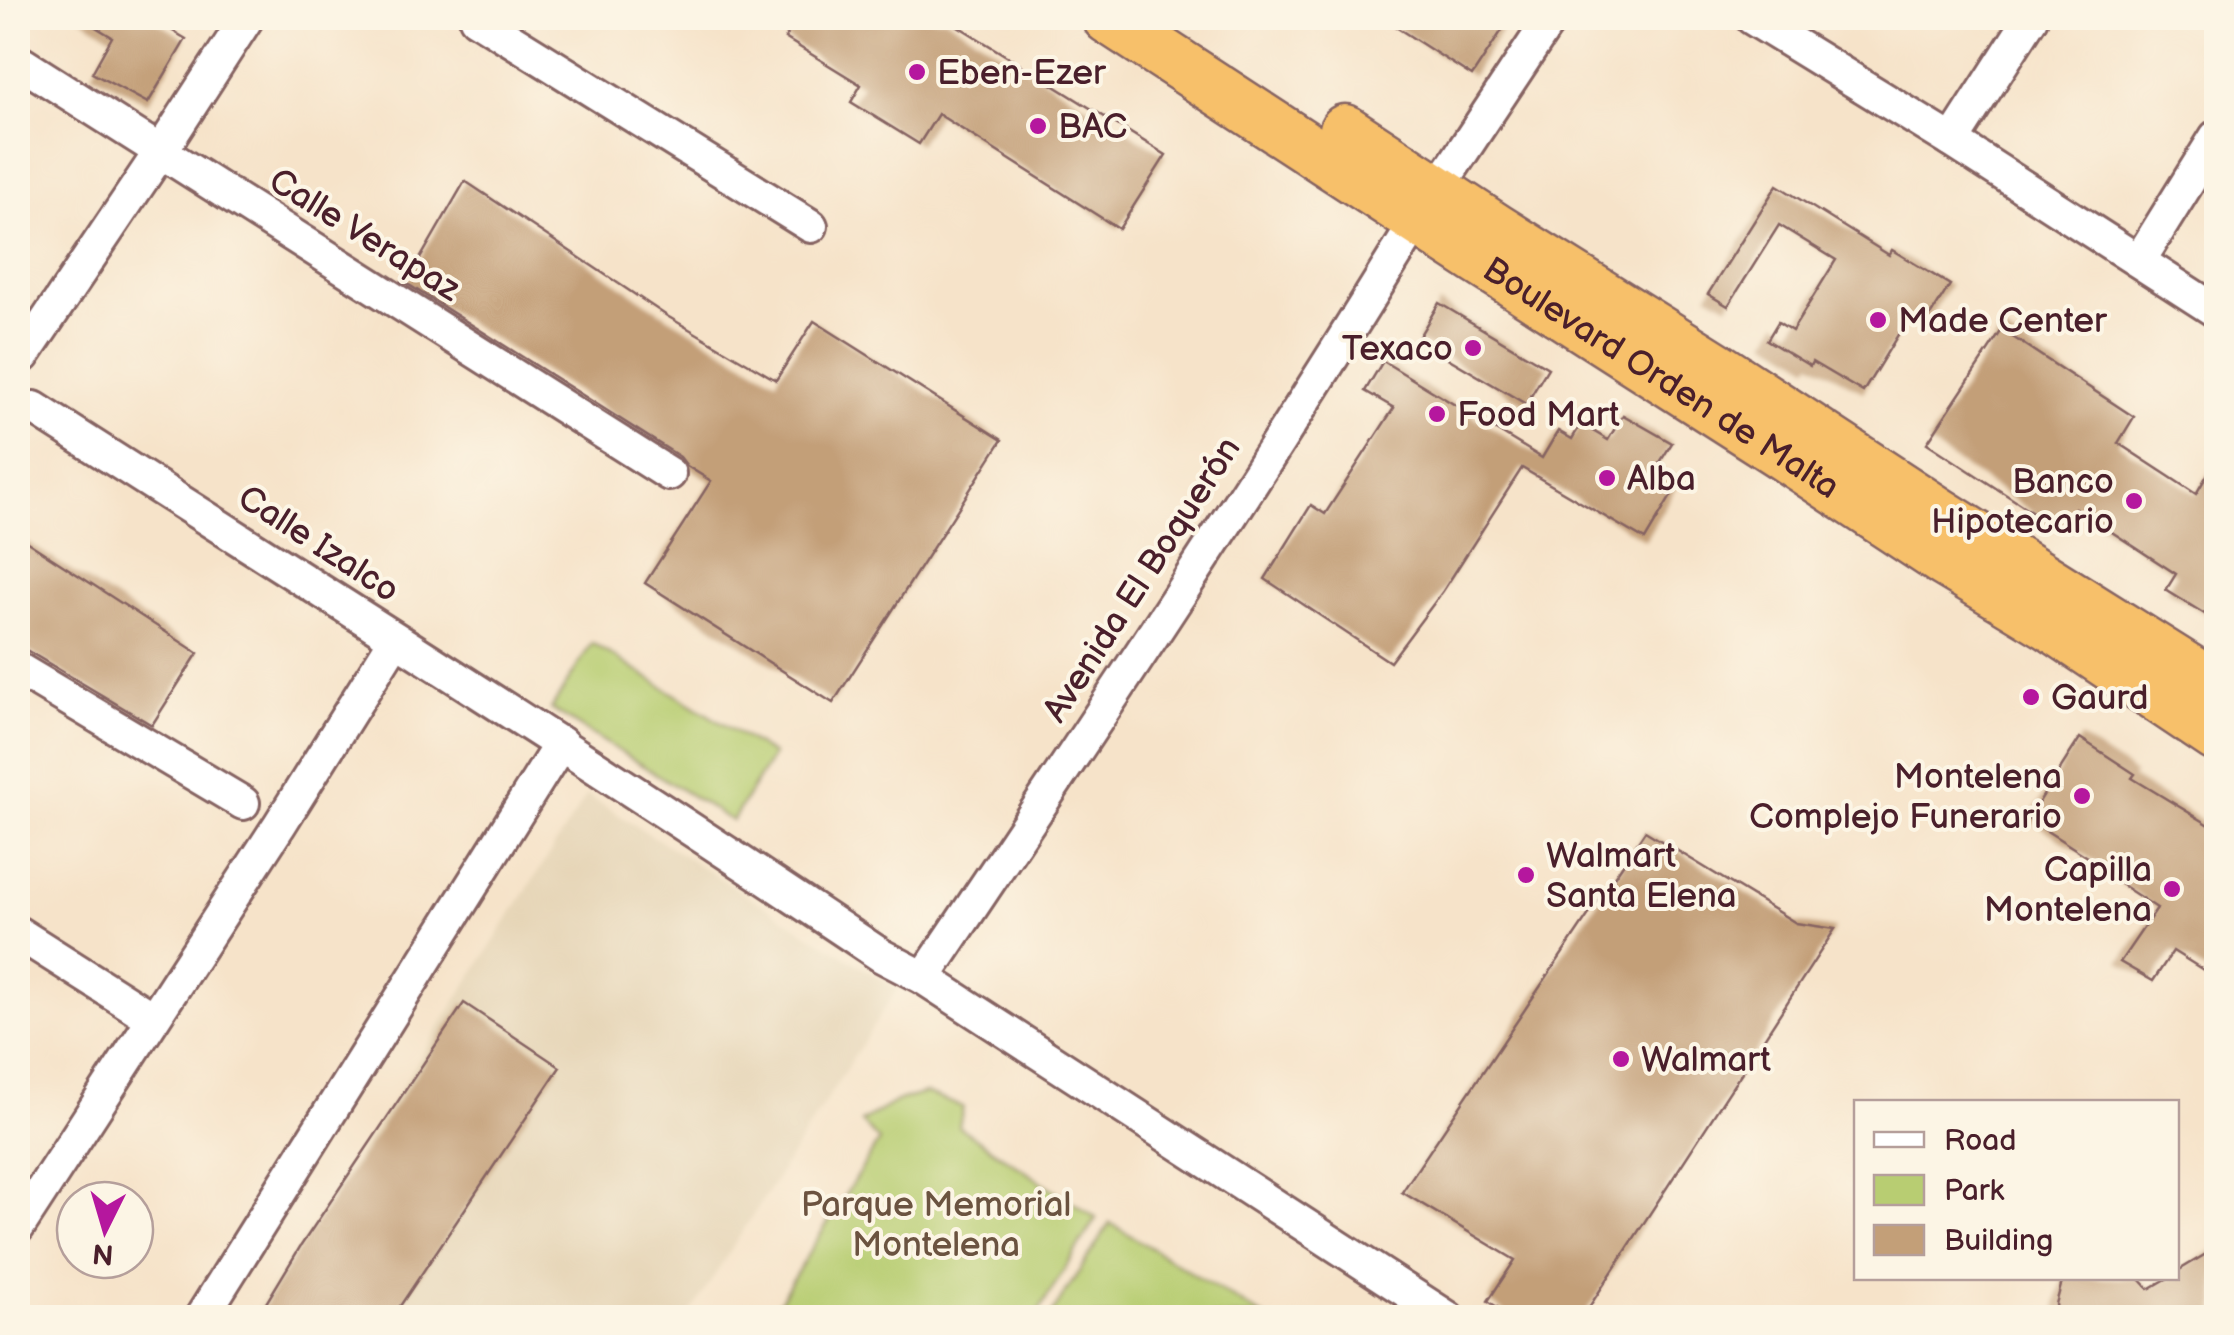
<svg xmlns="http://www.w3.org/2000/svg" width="2234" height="1335" font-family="'Balsamiq Sans',sans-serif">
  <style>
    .built { fill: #e6d5b7 }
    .green { fill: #b8cd72; stroke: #81764e; stroke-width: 2.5 }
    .building { fill: #c39f78 }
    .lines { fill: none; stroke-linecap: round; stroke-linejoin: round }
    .minor-casing { stroke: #866462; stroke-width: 38 }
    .highway-casing { stroke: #866462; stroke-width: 55 }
    .minor { stroke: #fff; stroke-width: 32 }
    .highway { stroke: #f7c06b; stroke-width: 50 }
    .poi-dot { fill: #b5179e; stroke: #fcf5e5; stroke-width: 4 }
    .labels { text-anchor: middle; stroke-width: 8; stroke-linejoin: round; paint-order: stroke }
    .poi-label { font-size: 35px; fill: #4a1f2b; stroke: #fcf5e5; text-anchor: start }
    .street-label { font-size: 35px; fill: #4a1f2b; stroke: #fcf5e5 }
    .park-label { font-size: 35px; fill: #6b5340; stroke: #fcf5e5 }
  </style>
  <rect width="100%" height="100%" fill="#fcf5e5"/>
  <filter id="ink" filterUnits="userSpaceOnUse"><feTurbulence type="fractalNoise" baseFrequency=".01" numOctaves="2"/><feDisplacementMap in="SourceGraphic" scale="20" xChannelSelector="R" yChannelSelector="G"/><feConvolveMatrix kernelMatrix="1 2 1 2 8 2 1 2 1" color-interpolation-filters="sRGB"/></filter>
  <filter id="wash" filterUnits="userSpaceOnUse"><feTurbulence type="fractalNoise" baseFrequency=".0048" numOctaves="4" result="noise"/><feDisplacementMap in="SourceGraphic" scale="40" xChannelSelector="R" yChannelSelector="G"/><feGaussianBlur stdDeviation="2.25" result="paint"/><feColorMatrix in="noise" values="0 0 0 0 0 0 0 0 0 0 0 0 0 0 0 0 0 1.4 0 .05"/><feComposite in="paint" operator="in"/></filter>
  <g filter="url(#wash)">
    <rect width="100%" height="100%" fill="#f6e3c9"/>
    <polygon class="built" points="587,795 897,989 688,1317 250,1318 300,1247"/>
    <g class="green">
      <polygon points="592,643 773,755 732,821 551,709"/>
      <polygon points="925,1093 963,1107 959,1127 1096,1218 1035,1317 769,1317 879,1141 861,1122 895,1102"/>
      <polygon points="1110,1223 1264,1317 1050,1317"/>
    </g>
    <g id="blocks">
      <g class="building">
        <polygon points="81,18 151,18 186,39 148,103 92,73 112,37"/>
        <polygon points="797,18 945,18 1166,155 1119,229 938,114 919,144 851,102 861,85 785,38"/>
        <polygon points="1382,18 1510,18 1472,76"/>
        <polygon points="465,181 667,316 776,380 814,321 1002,440 833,703 645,583 711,481 687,466 680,457 406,283"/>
        <polygon points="1777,185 1889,255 1892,250 1950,285 1924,326 1910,315 1863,392 1812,362 1810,366 1767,340 1778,322 1792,331 1836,260 1779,225 1728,306 1708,294"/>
        <polygon points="1439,303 1548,368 1526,404 1417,340"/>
        <polygon points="2002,330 2134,417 2118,443 2196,494 2216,460 2216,621 2166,590 2176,574 2075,508 2060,530 1927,443"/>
        <polygon points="1383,361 1542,458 1558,431 1572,439 1581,424 1608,440 1623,415 1672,443 1657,467 1680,481 1645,540 1522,468 1443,591 1390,662 1265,579 1311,505 1325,514 1394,408 1365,391"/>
        <polygon points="18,536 198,653 152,725 18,645"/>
        <polygon points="2080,738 2135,774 2132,778 2216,829 2216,978 2173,951 2153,981 2120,962 2157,908 2099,870 2102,866 2028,819"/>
        <polygon points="1645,831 1796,923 1835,929 1582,1318 1514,1318 1488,1301 1515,1260 1402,1192"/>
        <polygon points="464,1003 560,1067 392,1318 257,1318 300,1247"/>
        <polygon points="2216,1248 2216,1318 2058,1318 2056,1304 2063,1278 2139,1278 2149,1289 2168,1278 2176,1278 2176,1272"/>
      </g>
    </g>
  </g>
  <g filter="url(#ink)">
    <use href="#blocks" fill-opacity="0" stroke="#866462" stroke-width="2.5"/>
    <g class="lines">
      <defs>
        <g id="minor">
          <polyline points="476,18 811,226"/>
          <polyline points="1752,18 1952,141 2216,311"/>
          <polyline points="18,61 669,474"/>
          <polyline points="1952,141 2031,18"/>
          <polyline points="1437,190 1551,18"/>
          <polyline points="2139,261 2216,137"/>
          <polyline points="23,356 161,151 247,18"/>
          <path d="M34,408C318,590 603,768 882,956L924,978L1448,1318"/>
          <polyline points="18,669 243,803"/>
          <polyline points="18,933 152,1018"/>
          <path d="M924,978C1093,727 1260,477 1418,219"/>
          <polyline points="18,1227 280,824 395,640"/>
          <polyline points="201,1318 561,743"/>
        </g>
        <g id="highway">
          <path id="s1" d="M1108,18L1479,260L1779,452L1946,562L2049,624L2216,736"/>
          <polyline points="1345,130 1496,229 1721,370 1939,513 2216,687"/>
        </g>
      </defs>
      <use href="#minor" class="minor-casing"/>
      <use href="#highway" class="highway-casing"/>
      <use href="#minor" class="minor"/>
      <use href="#highway" class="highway"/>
    </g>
  </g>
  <g class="poi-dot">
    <circle cx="917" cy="72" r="10"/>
    <circle cx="1038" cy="126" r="10"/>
    <circle cx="1878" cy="320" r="10"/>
    <circle cx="1473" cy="348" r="10"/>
    <circle cx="1437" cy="414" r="10"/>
    <circle cx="1607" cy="478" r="10"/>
    <circle cx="2134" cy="501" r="10"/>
    <circle cx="2031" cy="697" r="10"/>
    <circle cx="2082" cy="796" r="10"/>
    <circle cx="1526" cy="875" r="10"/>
    <circle cx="2172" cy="889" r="10"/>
    <circle cx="1621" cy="1059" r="10"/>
  </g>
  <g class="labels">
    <g class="poi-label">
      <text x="937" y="84">Eben-Ezer</text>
      <text x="1058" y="138">BAC</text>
      <text x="1898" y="332">Made Center</text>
      <text x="1453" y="360" text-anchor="end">Texaco</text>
      <text x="1457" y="426">Food Mart</text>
      <text x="1627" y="490">Alba</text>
      <text x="2114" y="493" text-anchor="end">Banco<tspan x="2114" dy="40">Hipotecario</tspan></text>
      <text x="2051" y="709">Gaurd</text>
      <text x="2062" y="788" text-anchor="end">Montelena<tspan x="2062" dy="40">Complejo Funerario</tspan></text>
      <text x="1546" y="867">Walmart<tspan x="1546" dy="40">Santa Elena</tspan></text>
      <text x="2152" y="881" text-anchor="end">Capilla<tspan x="2152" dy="40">Montelena</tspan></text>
      <text x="1641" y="1071">Walmart</text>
    </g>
    <g class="street-label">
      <text transform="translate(365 234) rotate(32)" y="12">Calle Verapaz</text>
      <text dy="12" stroke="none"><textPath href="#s1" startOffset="660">Boulevard Orden de Malta</textPath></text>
      <text transform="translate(319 543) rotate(33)" y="12">Calle Izalco</text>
      <text transform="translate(1141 579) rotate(-57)" y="12">Avenida El Boquerón</text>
    </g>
    <g class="park-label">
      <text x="936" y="1216">Parque Memorial<tspan x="936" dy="40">Montelena</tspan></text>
    </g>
  </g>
  <rect width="2234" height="1335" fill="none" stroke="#fcf5e5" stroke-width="60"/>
  <rect x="1854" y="1100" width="325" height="180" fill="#fcf5e5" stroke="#b59f9b" stroke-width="2.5"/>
  <rect x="1874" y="1132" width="50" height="15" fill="#ffffff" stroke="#b59f9b" stroke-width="2.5"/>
  <text x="1944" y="1150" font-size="30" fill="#4a1f2b">Road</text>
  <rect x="1874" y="1175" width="50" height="30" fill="#b8cd72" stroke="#b59f9b" stroke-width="2.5"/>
  <text x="1944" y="1200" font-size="30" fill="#4a1f2b">Park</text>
  <rect x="1874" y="1225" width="50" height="30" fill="#c39f78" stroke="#b59f9b" stroke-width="2.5"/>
  <text x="1944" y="1250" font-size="30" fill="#4a1f2b">Building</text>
  <g transform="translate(105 1230) rotate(185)"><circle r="48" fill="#fcf5e5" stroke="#b59f9b" stroke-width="2.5"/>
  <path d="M0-8L18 38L0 25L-18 38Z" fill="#b5179e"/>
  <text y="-15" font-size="28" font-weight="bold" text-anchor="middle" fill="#4a1f2b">N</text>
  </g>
</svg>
